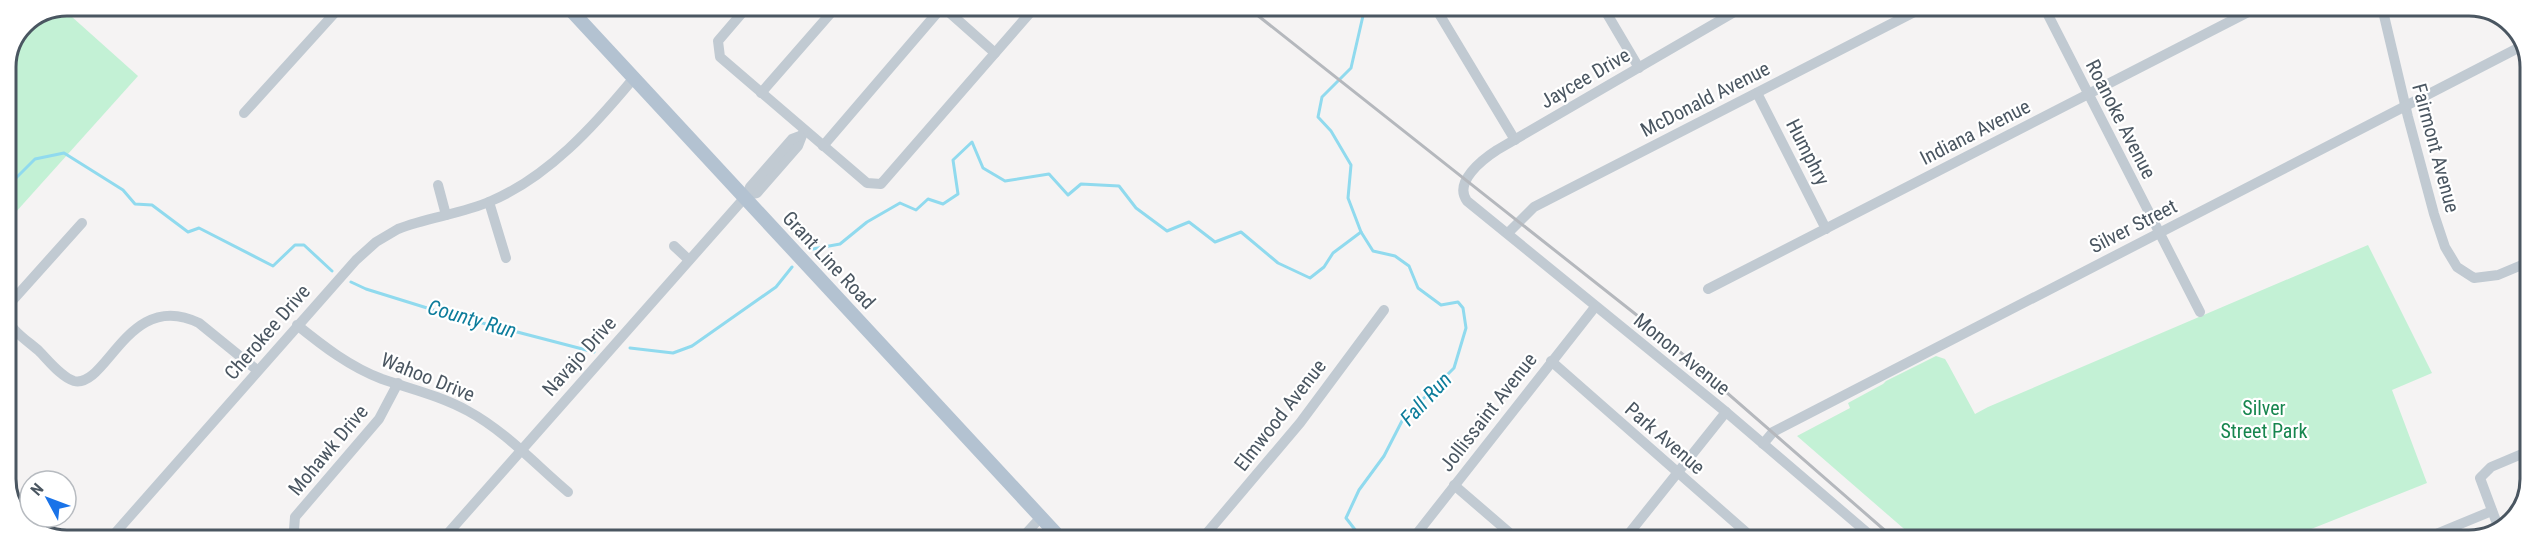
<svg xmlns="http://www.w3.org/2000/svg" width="2536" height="547" font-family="'Roboto Condensed',sans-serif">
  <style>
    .park { fill: #c3f1d5 }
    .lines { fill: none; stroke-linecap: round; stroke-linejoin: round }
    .stream { stroke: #90daee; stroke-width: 3 }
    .minor { stroke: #c1cad2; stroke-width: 10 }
    .major { stroke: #b3c2d1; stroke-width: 14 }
    .rail { stroke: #b5b8bd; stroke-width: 3 }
    .labels { text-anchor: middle; stroke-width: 4.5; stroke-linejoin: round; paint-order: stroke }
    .street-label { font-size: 20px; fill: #4a5661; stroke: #fff }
    .park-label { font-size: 20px; fill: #17864f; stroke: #fff }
    .water-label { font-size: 21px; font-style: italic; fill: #0c7c9b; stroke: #fff }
    .rim { fill: none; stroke: #4a5661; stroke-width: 3 }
  </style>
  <rect width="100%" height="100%" fill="#f5f3f3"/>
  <g class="park">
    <polygon points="62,8 138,76 6,223 6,68 24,24"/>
    <polygon points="2368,245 2432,373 2392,390 2427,483 2281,541 1918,541 1797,436 1850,408 1848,403 1883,384 1886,381 1936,356 1945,359 1948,364 1975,414 1988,407"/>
  </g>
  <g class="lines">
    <g class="stream">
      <polyline points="6,188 35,159 64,153 123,190 135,204 152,205 188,232 199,228 273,266 295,245 304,245 332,271"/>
      <polyline points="813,249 840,244 867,222 900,203 916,210 928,199 943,204 958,194 953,160 972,142 983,168 1005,181 1049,174 1068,195 1081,184 1119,186 1136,208 1167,231 1189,222 1215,242 1241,232 1278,263 1310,278 1324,267 1333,253 1361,232"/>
      <polyline points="351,282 366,289 440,312 594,352"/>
      <polyline points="630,348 673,353 692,346 776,287 792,267"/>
      <polyline points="1363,540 1346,518 1359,490 1384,456 1403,419 1454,368 1466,328 1463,308 1458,302 1441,305 1418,288 1409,266 1395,256 1373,251 1361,232 1348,198 1351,165 1331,131 1318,117 1322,97 1351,68 1365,7"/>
    </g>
    <g class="minor">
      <polyline points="748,6 718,41 720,57 867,183 881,184 1036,6"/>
      <polyline points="942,6 995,53"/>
      <polyline points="1435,7 1515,140"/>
      <polyline points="1603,7 1639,68"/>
      <path d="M1743,7L1497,150C1483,159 1453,182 1467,201L1726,412L1877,541"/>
      <polyline points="2044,7 2200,312"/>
      <polyline points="2382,7 2408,117 2434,214 2445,247 2457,267 2474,278 2498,275 2529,262"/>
      <polyline points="761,93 837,6"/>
      <polyline points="1757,93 1826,229"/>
      <polyline points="244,113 341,6"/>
      <polyline points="823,146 943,6"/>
      <polyline points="438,185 446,215"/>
      <polyline points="747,195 757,193 798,146 803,133"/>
      <polyline points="489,202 506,258"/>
      <polyline points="1508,233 1534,207 1924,7"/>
      <polyline points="674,246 689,260"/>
      <polyline points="1708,289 2258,7"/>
      <polyline points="6,313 13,300 82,223"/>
      <path d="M6,314C8,329 28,341 39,351C48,360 61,377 74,381C107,389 128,288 199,323L257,370"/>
      <path d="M297,325C323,346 350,367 382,379C411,389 441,396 468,411C505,431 536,465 568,492"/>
      <polyline points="1551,361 1756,541"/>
      <polyline points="1763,444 1773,432 2522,46"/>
      <polyline points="1454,485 1519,541"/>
      <polyline points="2499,529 2480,478 2491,467 2529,451"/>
      <polyline points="845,537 848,540"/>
      <path d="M109,540L356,260L376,242L398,229C428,217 462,214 491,201C548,177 594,126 633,79"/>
      <polyline points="300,540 294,530 295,517 379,419 398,383"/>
      <polyline points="442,540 747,195 750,187 792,139 800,136"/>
      <polyline points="1020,540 1041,517"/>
      <polyline points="1201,540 1300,423 1384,310"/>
      <polyline points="1411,541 1595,307"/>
      <polyline points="1623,541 1726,412"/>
      <polyline points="2419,541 2492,511"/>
    </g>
    <polyline class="major" points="567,6 1062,540"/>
    <polyline class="rail" points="1247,7 1648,324 1897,541"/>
  </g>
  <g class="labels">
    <g class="street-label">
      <text transform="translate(1585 78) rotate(-30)" y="7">Jaycee Drive</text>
      <text transform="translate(1705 99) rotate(-27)" y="7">McDonald Avenue</text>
      <text transform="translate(2121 119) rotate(63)" y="7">Roanoke Avenue</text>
      <text transform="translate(1975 132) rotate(-27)" y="7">Indiana Avenue</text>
      <text transform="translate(2436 148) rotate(75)" y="7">Fairmont Avenue</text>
      <text transform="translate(1808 152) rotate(63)" y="7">Humphry</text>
      <text transform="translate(2133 226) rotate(-27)" y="7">Silver Street</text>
      <text transform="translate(829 260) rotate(47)" y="7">Grant Line Road</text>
      <text transform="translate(267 332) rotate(-49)" y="7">Cherokee Drive</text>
      <text transform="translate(1682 354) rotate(39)" y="7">Monon Avenue</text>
      <text transform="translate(579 356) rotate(-48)" y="7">Navajo Drive</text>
      <text transform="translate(428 377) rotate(22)" y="7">Wahoo Drive</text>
      <text transform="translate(1488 412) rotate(-52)" y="7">Jollissaint Avenue</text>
      <text transform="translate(1280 415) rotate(-52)" y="7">Elmwood Avenue</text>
      <text transform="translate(1665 438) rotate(41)" y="7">Park Avenue</text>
      <text transform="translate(328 450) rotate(-50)" y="7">Mohawk Drive</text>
    </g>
    <g class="park-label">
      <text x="2264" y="415">Silver<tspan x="2264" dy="23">Street Park</tspan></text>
    </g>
    <g class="water-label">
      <text transform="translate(472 319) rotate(16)" y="7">County Run</text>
      <text transform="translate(1426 399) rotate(-47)" y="7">Fall Run</text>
    </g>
  </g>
  <path d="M0 0H2536V547H0ZM67 16H2469A51 51 0 0 1 2520 67V479A51 51 0 0 1 2469 530H67A51 51 0 0 1 16 479V67A51 51 0 0 1 67 16Z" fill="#fff" fill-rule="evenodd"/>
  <path class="rim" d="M67 16H2469A51 51 0 0 1 2520 67V479A51 51 0 0 1 2469 530H67A51 51 0 0 1 16 479V67A51 51 0 0 1 67 16Z"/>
  <g transform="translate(48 499) rotate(311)"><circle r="28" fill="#ffffff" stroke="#b7bbc0" stroke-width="1.5"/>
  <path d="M0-4.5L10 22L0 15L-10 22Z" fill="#1a73e8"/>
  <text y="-9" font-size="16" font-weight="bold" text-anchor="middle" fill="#4a5661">N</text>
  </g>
</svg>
